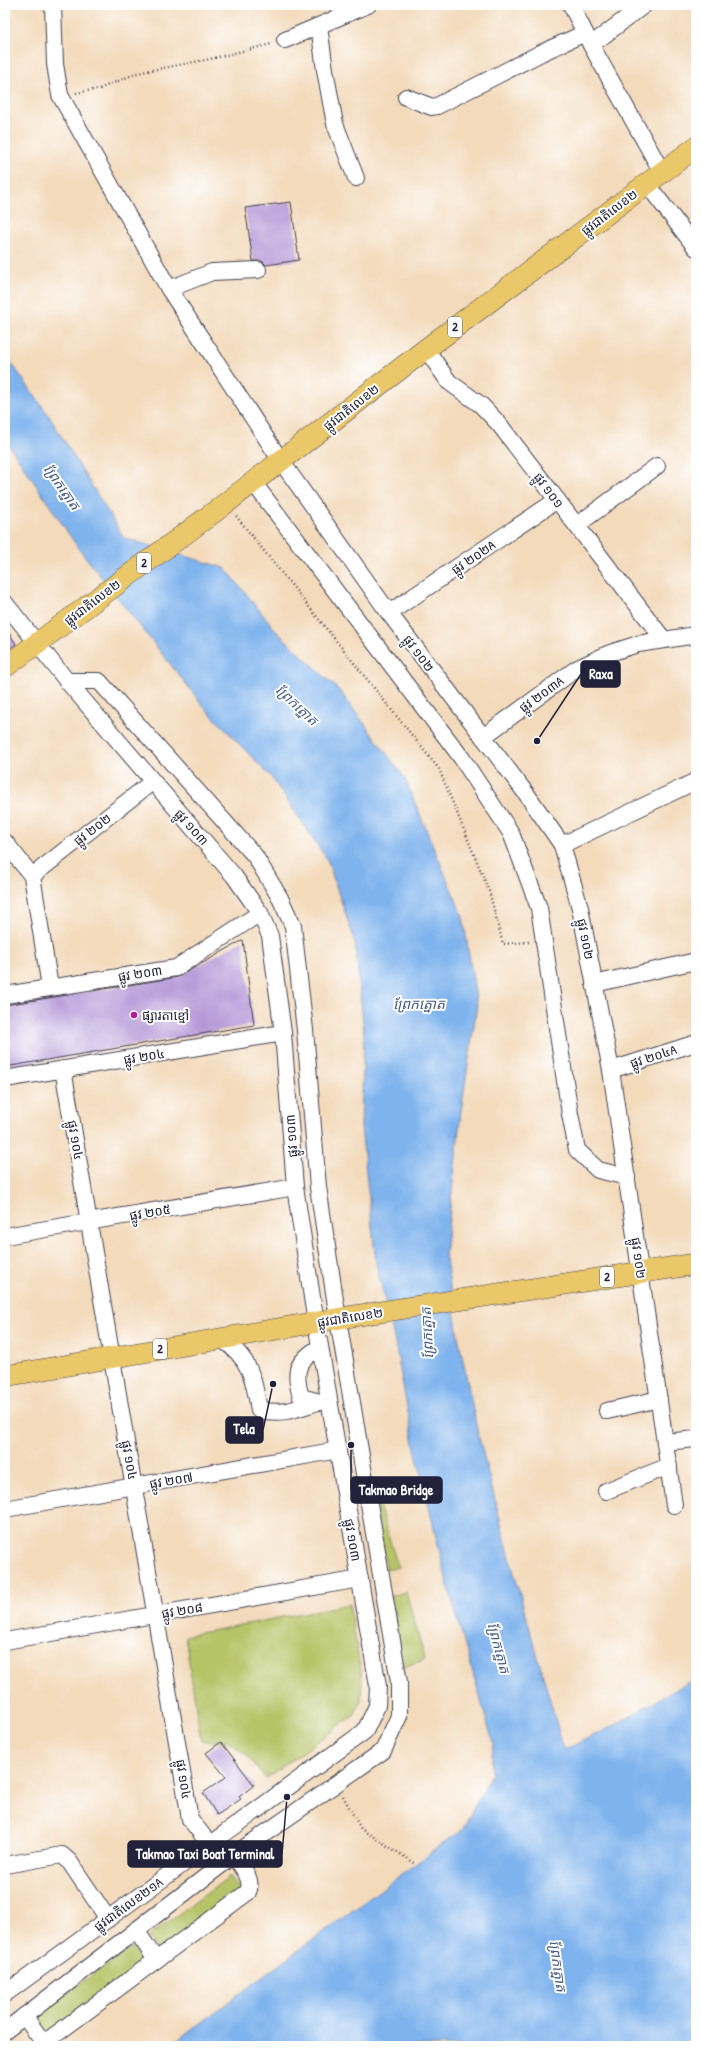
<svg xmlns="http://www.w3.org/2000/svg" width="701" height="2051" font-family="'Patrick Hand','Noto Sans Khmer',sans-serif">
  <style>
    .green { fill: #b6c467; stroke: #6c7351 }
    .water { fill: #7fb3ed; stroke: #506a94 }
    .building { fill: #b496d7 }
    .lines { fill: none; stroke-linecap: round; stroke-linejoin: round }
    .minor-casing { stroke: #413e4e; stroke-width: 18 }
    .major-casing { stroke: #413e4e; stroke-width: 22 }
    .path { stroke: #413e4e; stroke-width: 2.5; stroke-dasharray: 1 3; stroke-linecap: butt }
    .minor { stroke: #fff; stroke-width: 16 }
    .major { stroke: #eac769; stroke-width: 21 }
    .poi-dot { fill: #b5179e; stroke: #fff; stroke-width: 1.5 }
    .labels { text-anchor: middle; stroke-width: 4; stroke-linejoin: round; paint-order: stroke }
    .shield { fill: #fff; stroke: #646476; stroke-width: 1 }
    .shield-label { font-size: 12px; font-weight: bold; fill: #22223b }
    .street-label { font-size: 13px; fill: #22223b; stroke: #fff }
    .poi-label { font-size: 13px; fill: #22223b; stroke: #fff; text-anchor: start }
    .water-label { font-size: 14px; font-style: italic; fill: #475c82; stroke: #fff }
    .leader { fill: none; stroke: #22223b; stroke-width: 1.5 }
    .callout-dot { fill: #22223b; stroke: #fff; stroke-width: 1.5 }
    .callout { fill: #22223b; stroke: #22223b; stroke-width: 1.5 }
    .callout-label { font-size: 14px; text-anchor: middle; font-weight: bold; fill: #fff }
  </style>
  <rect width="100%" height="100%" fill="#fff"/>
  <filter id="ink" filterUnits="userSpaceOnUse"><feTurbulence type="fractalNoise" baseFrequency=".025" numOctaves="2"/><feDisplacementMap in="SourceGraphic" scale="8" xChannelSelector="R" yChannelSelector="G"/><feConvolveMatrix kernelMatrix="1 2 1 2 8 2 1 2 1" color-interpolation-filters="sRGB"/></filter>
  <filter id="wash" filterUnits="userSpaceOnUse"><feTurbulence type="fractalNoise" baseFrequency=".012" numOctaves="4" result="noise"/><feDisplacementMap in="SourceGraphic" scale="16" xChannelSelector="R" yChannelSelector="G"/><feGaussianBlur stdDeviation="0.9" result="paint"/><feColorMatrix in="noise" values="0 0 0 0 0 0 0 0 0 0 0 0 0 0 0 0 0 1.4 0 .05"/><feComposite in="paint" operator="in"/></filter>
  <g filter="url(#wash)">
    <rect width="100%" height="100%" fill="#f3dabb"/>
    <g class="green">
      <polygon points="371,1478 398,1567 387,1570"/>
      <polygon points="406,1592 425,1659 402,1668 390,1596"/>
      <polygon points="349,1604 362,1677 361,1702 354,1715 266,1779 247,1755 226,1740 221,1742 201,1741 185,1636"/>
      <polygon points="230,1876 243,1894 161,1955 148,1937"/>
      <polygon points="132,1947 146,1968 49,2036 35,2016"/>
    </g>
    <polygon class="water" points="5,354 47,413 124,538 225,568 277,632 339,690 404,777 463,917 477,1005 461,1111 445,1254 458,1336 478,1434 512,1566 564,1750 613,1726 696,1678 696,2046 169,2046 463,1829 491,1774 493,1743 447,1582 415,1449 394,1338 376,1263 361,1127 364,1032 355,942 327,859 272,778 205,708 79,549 5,439"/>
    <g id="blocks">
      <g class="building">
        <polygon points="291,202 299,260 266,265 262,261 253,261 245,208"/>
        <polygon points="5,627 16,644 5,652"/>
        <polygon points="243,940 254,1025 5,1067 5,1005 178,977"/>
        <polygon points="221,1742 254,1785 239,1797 241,1799 217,1815 203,1793 226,1777 206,1753"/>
      </g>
    </g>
  </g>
  <g filter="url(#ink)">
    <use href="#blocks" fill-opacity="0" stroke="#413e4e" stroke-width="1"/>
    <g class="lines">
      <defs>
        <g id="minor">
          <polyline points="53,5 55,64 60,95 169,289 281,461 389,613 528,796 562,845 580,908 611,1070 674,1505"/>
          <polyline points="571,5 591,45 662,172"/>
          <polyline points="319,26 325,70 335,124 356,178"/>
          <polyline points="285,40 368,5"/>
          <polyline points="591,45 644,5"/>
          <polyline points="406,97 432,107 437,106 541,53 585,33"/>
          <polyline points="647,184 696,248"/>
          <polyline points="169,289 212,272 258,270"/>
          <polyline points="426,349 449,382 481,405 499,424 664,640"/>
          <polyline points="253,482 461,757 511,833 539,908 570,1114 577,1150 598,1170 627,1177"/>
          <polyline points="577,525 657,466"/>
          <polyline points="5,603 67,681 234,876 260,913 270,936 283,1033 295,1187 316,1323 378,1686 377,1706 365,1731 5,1994"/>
          <polyline points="389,613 557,500"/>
          <polyline points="483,737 576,669 610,653 638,644 696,635"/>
          <polyline points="5,842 32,876 50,987"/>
          <polyline points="562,845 696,781"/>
          <polyline points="32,876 152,782"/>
          <polyline points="594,984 696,961"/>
          <polyline points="5,995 176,968 260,913"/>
          <polyline points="63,1069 190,1819 210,1845"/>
          <polyline points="611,1070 696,1043"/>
          <polyline points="5,1079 283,1033"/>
          <polyline points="5,1236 295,1187"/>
          <path d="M221,1339C250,1357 254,1379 259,1410C284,1415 295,1409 318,1402"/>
          <path d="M320,1402L301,1397C293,1370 297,1361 320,1347"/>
          <polyline points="607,1411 659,1399"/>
          <polyline points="665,1442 696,1439"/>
          <polyline points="606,1491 669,1466"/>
          <polyline points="5,1509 338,1450"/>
          <polyline points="5,1641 360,1579"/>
          <polyline points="5,1865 62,1855 69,1861 108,1919"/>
          <polyline points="136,1930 156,1960"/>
          <polyline points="24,2016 44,2043"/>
          <polyline points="5,2031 234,1855 383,1751 399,1716 399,1682 338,1319 318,1187 305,1030 293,926 280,898 255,856 99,681 67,681"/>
          <path d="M40,2046L248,1892C254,1879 241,1866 234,1855"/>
        </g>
        <g id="major">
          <polyline points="5,667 217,510 426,349 696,147"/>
          <polyline points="5,1376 347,1317 696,1264"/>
        </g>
      </defs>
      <use href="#minor" class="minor-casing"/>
      <use href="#major" class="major-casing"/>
      <g class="path">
        <polyline points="76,93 99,89 137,73 210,59 271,44"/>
        <polyline points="236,516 439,769 489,891 503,944 529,942"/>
        <polyline points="343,1796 361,1829 416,1864"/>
      </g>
      <use href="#minor" class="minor"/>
      <use href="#major" class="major"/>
    </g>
  </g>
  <circle class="poi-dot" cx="134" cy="1015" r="4"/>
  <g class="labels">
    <g class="shield">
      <rect x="448" y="317" width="14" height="20" rx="3"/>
      <rect x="137" y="553" width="14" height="20" rx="3"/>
      <rect x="600" y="1267" width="14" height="20" rx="3"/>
      <rect x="153" y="1339" width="14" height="20" rx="3"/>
    </g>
    <g class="shield-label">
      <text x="455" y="331">2</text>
      <text x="144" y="567">2</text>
      <text x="607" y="1281">2</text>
      <text x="160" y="1353">2</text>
    </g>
    <g class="street-label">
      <text transform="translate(609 212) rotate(-37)" y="5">ផ្លូវជាតិលេខ២</text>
      <text transform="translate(351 407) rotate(-38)" y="5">ផ្លូវជាតិលេខ២</text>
      <text transform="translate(549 490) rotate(53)" y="5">ផ្លូវ ១០១</text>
      <text transform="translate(473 557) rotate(-34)" y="5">ផ្លូវ ២០២A</text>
      <text transform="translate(92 602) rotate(-37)" y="5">ផ្លូវជាតិលេខ២</text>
      <text transform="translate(419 653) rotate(53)" y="5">ផ្លូវ ១០២</text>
      <text transform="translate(541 694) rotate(-36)" y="5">ផ្លូវ ២០៣A</text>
      <text transform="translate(192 827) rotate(48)" y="5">ផ្លូវ ១០៣</text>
      <text transform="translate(92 829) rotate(-38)" y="5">ផ្លូវ ២០២</text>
      <text transform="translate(586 939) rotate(79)" y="5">ផ្លូវ ១០២</text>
      <text transform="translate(140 973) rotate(-9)" y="5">ផ្លូវ ២០៣</text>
      <text transform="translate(144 1056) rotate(-9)" y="5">ផ្លូវ ២០៤</text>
      <text transform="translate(653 1056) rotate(-18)" y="5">ផ្លូវ ២០៤A</text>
      <text transform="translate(291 1136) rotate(-94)" y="5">ផ្លូវ ១០៣</text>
      <text transform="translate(76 1140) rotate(80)" y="5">ផ្លូវ ១០៤</text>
      <text transform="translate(150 1212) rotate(-10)" y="5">ផ្លូវ ២០៥</text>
      <text transform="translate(639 1258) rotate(82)" y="5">ផ្លូវ ១០២</text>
      <text transform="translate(350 1317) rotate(-9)" y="5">ផ្លូវជាតិលេខ២</text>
      <text transform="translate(130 1460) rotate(80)" y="5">ផ្លូវ ១០៤</text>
      <text transform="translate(171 1480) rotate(-10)" y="5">ផ្លូវ ២០៧</text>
      <text transform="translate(353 1540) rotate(80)" y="5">ផ្លូវ ១០៣</text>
      <text transform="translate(182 1610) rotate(-10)" y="5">ផ្លូវ ២០៨</text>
      <text transform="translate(184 1779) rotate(81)" y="5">ផ្លូវ ១០៤</text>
      <text transform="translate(128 1904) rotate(-36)" y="5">ផ្លូវជាតិលេខ២១A</text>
    </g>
    <g class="poi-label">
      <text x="142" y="1020">ផ្សារតាខ្មៅ</text>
    </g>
    <g class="water-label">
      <text transform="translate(62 487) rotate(55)" y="5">ព្រែកត្នោត</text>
      <text transform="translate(297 705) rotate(43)" y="5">ព្រែកត្នោត</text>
      <text x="419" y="1009">ព្រែកត្នោត</text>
      <text transform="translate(427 1333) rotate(-93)" y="5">ព្រែកត្នោត</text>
      <text transform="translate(499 1648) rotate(75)" y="5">ព្រែកត្នោត</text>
      <text transform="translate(558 1966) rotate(82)" y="5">ព្រែកត្នោត</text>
    </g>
  </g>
  <path class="leader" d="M537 741L581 674M273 1384L263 1430M351 1445L351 1490M287 1797L282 1854"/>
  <g class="callout-dot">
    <circle cx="537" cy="741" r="4"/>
    <circle cx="273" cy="1384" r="4"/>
    <circle cx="351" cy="1445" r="4"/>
    <circle cx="287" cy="1797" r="4"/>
  </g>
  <g class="callout">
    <rect x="581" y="661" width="39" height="26" rx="4"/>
    <rect x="226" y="1417" width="37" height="26" rx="4"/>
    <rect x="351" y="1477" width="91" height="26" rx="4"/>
    <rect x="128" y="1841" width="154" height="26" rx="4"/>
  </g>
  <g class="callout-label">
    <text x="601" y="679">Raxa</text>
    <text x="244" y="1434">Tela</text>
    <text x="396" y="1495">Takmao Bridge</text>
    <text x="205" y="1859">Takmao Taxi Boat Terminal</text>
  </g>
  <rect width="701" height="2051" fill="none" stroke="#fff" stroke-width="20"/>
</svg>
